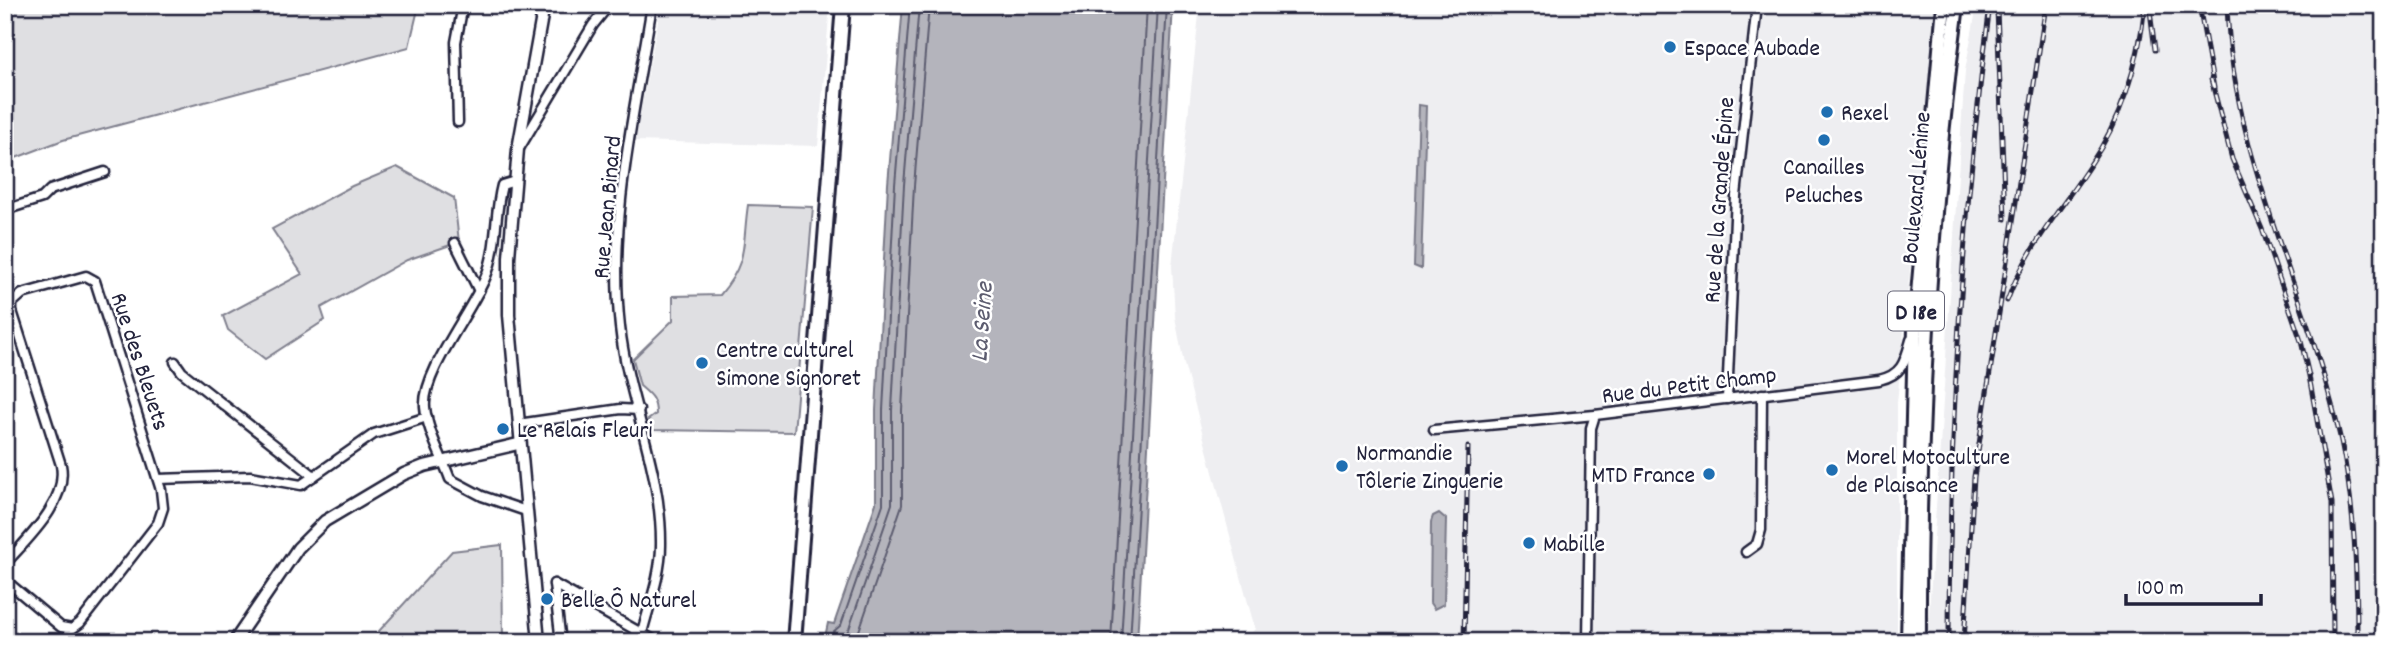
<svg xmlns="http://www.w3.org/2000/svg" width="2389" height="647" font-family="Dekko,sans-serif">
  <style>
    .built { fill: #eeeef1 }
    .green { fill: #dfdfe2; stroke: #80808e; stroke-width: 2 }
    .water { fill: #b4b4bc; stroke: #7a7a88; stroke-width: 2 }
    .lines { fill: none; stroke-linecap: round; stroke-linejoin: round }
    .shore { stroke: #5c5c6f; stroke-width: 2 }
    .minor-casing { stroke: #22223b; stroke-width: 13 }
    .tertiary-casing { stroke: #22223b; stroke-width: 15 }
    .primary-casing { stroke: #22223b; stroke-width: 18 }
    .minor { stroke: #fff; stroke-width: 8 }
    .tertiary { stroke: #fff; stroke-width: 10 }
    .primary { stroke: #fff; stroke-width: 12 }
    .rail-casing { stroke: #22223b; stroke-width: 5 }
    .rail { stroke: #fff; stroke-width: 2.5; stroke-dasharray: 8; stroke-linecap: butt }
    .poi-dot { fill: #1f6fb2; stroke: #fff; stroke-width: 2.5 }
    .labels { text-anchor: middle; stroke-width: 5; stroke-linejoin: round; paint-order: stroke }
    .shield { fill: #fff; stroke: #646476; stroke-width: 2 }
    .shield-label { font-size: 23px; font-weight: bold; fill: #22223b }
    .poi-label { font-size: 24px; fill: #22223b; stroke: #fff; text-anchor: start }
    .street-label { font-size: 24px; fill: #22223b; stroke: #fff }
    .water-label { font-size: 26px; font-style: italic; fill: #5c5c6f; stroke: #fff }
  </style>
  <rect width="100%" height="100%" fill="#fff"/>
  <filter id="ink" filterUnits="userSpaceOnUse"><feTurbulence type="fractalNoise" baseFrequency=".0143" numOctaves="2"/><feDisplacementMap in="SourceGraphic" scale="14" xChannelSelector="R" yChannelSelector="G"/><feConvolveMatrix kernelMatrix="1 2 1 2 8 2 1 2 1" color-interpolation-filters="sRGB"/></filter>
  <g filter="url(#ink)">
    <g class="built">
      <polygon points="661,5 830,5 818,146 635,141"/>
      <polygon points="1200,5 1939,5 1928,82 1897,403 1897,642 1242,642 1255,629 1184,364 1175,317 1172,266"/>
      <polygon points="1977,5 2384,5 2384,642 1927,642 1965,71"/>
    </g>
    <g class="green">
      <polygon points="5,5 419,5 409,47 63,140 5,162"/>
      <polygon points="397,167 454,198 459,242 407,260 321,308 325,320 265,359 228,330 223,316 302,274 272,229 352,186"/>
      <path d="M748,205L813,207L794,432L650,430L648,420L656,414C656,398 649,394 640,386L633,359L673,320V296L720,295C749,261 742,245 748,205Z"/>
      <polygon points="502,545 503,642 369,642 452,551"/>
    </g>
    <g class="water">
      <polygon points="903,5 1173,5 1137,642 824,642 828,623 834,624 876,503 876,410 888,184"/>
      <polygon points="1419,105 1426,106 1421,269 1414,266"/>
      <polygon points="1439,513 1446,519 1444,604 1434,609 1430,603 1431,522 1433,516"/>
    </g>
    <g class="lines">
      <g class="shore">
        <polyline points="831,642 833,632 841,625 883,504 883,410 895,185 910,5"/>
        <polyline points="840,642 849,629 892,504 892,410 904,185 919,5"/>
        <polyline points="853,642 859,631 902,505 902,410 914,186 929,5"/>
        <polyline points="1111,642 1147,5"/>
        <polyline points="1121,642 1158,5"/>
        <polyline points="1130,642 1167,5"/>
      </g>
      <defs>
        <g id="minor">
          <polyline points="458,122 456,42 463,5"/>
          <polyline points="520,147 593,25 609,5"/>
          <path d="M515,181L502,185C494,215 498,247 486,276C472,311 422,373 425,407C427,430 442,457 450,479L482,496L526,511"/>
          <polyline points="5,210 42,198 50,190 105,172"/>
          <polyline points="455,243 479,291"/>
          <polyline points="175,362 182,372 314,476"/>
          <polyline points="1727,399 1736,196 1757,5"/>
          <polyline points="518,424 621,409 639,410"/>
          <path d="M1434,430L1595,415L1879,380C1902,375 1905,362 1911,340"/>
          <polyline points="158,479 250,476 301,485 374,434 427,417"/>
          <polyline points="1746,552 1757,544 1761,530 1762,394"/>
          <path d="M5,564C28,538 68,502 61,465L12,311V303L22,294L86,276L95,281L161,490L163,508L158,523L80,623L72,629L61,627L5,580"/>
          <polyline points="554,584 657,642"/>
          <polyline points="554,584 561,642"/>
          <path d="M642,633C649,605 661,575 661,545C662,470 628,400 620,327C608,219 635,111 652,5"/>
          <polyline points="1588,642 1591,428 1595,415"/>
        </g>
        <g id="tertiary">
          <polyline points="234,642 298,548 325,521 404,474 424,466 518,444"/>
          <polyline points="539,642 509,315 509,257 518,149 544,5"/>
        </g>
        <g id="primary">
          <polyline points="794,642 843,5"/>
          <polyline points="1908,642 1915,327 1944,5"/>
          <path d="M1919,642C1918,428 1929,217 1957,5"/>
        </g>
      </defs>
      <use href="#minor" class="minor-casing"/>
      <use href="#tertiary" class="tertiary-casing"/>
      <use href="#primary" class="primary-casing"/>
      <use href="#minor" class="minor"/>
      <use href="#tertiary" class="tertiary"/>
      <use href="#primary" class="primary"/>
      <defs>
        <g id="rail">
          <polyline points="2199,5 2214,88"/>
          <path d="M2227,5C2232,158 2308,294 2341,441C2355,507 2357,574 2357,642"/>
          <polyline points="1997,9 2005,219"/>
          <polyline points="2150,11 2155,50"/>
          <polyline points="2211,79 2232,159 2262,229 2301,341 2309,376 2332,503 2333,642"/>
          <path d="M2007,301C2026,249 2060,211 2090,165C2123,117 2139,62 2145,5"/>
          <polyline points="1464,642 1468,447"/>
          <path d="M1949,642C1949,428 1962,217 1990,5"/>
          <polyline points="1964,642 1974,477 2046,5"/>
        </g>
      </defs>
      <use href="#rail" class="rail-casing"/>
      <use href="#rail" class="rail"/>
    </g>
  </g>
  <g class="poi-dot">
    <circle cx="1670" cy="47" r="7"/>
    <circle cx="1827" cy="112" r="7"/>
    <circle cx="1824" cy="140" r="7"/>
    <circle cx="702" cy="363" r="7"/>
    <circle cx="503" cy="429" r="7"/>
    <circle cx="1342" cy="466" r="7"/>
    <circle cx="1832" cy="470" r="7"/>
    <circle cx="1709" cy="474" r="7"/>
    <circle cx="1529" cy="543" r="7"/>
    <circle cx="547" cy="599" r="7"/>
  </g>
  <g class="labels">
    <rect class="shield" x="1888" y="291.5" width="56" height="39" rx="5"/>
    <g class="shield-label">
      <text x="1916" y="319">D 18e</text>
    </g>
    <g class="poi-label">
      <text x="1684" y="55">Espace Aubade</text>
      <text x="1841" y="120">Rexel</text>
      <text x="1824" y="174" text-anchor="middle">Canailles<tspan x="1824" dy="28">Peluches</tspan></text>
      <text x="716" y="357">Centre culturel<tspan x="716" dy="28">Simone Signoret</tspan></text>
      <text x="517" y="437">Le Relais Fleuri</text>
      <text x="1356" y="460">Normandie<tspan x="1356" dy="28">Tôlerie Zinguerie</tspan></text>
      <text x="1846" y="464">Morel Motoculture<tspan x="1846" dy="28">de Plaisance</tspan></text>
      <text x="1695" y="482" text-anchor="end">MTD France</text>
      <text x="1543" y="551">Mabille</text>
      <text x="561" y="607">Belle Ô Naturel</text>
    </g>
    <g class="street-label">
      <text transform="translate(1915 188) rotate(-85)" y="8">Boulevard Lénine</text>
      <text transform="translate(1718 200) rotate(-86)" y="8">Rue de la Grande Épine</text>
      <text transform="translate(606 207) rotate(-85)" y="8">Rue Jean Binard</text>
      <text transform="translate(141 361) rotate(72)" y="8">Rue des Bleuets</text>
      <text transform="translate(1689 384) rotate(-7)" y="8">Rue du Petit Champ</text>
    </g>
    <g class="water-label">
      <text transform="translate(980 322) rotate(-86)" y="9">La Seine</text>
    </g>
  </g>
  <rect width="2389" height="647" fill="none" stroke="#fff" stroke-width="28"/>
  <rect x="14" y="14" width="2361" height="619" fill="none" stroke="#22223b" stroke-width="2.5" filter="url(#ink)"/>
  <path d="M2126 594v10h135v-10" fill="none" stroke="#22223b" stroke-width="3.5"/>
  <text x="2137" y="594" font-size="21" fill="#22223b" stroke="#ffffff" stroke-width="5" paint-order="stroke">100 m</text>
</svg>
